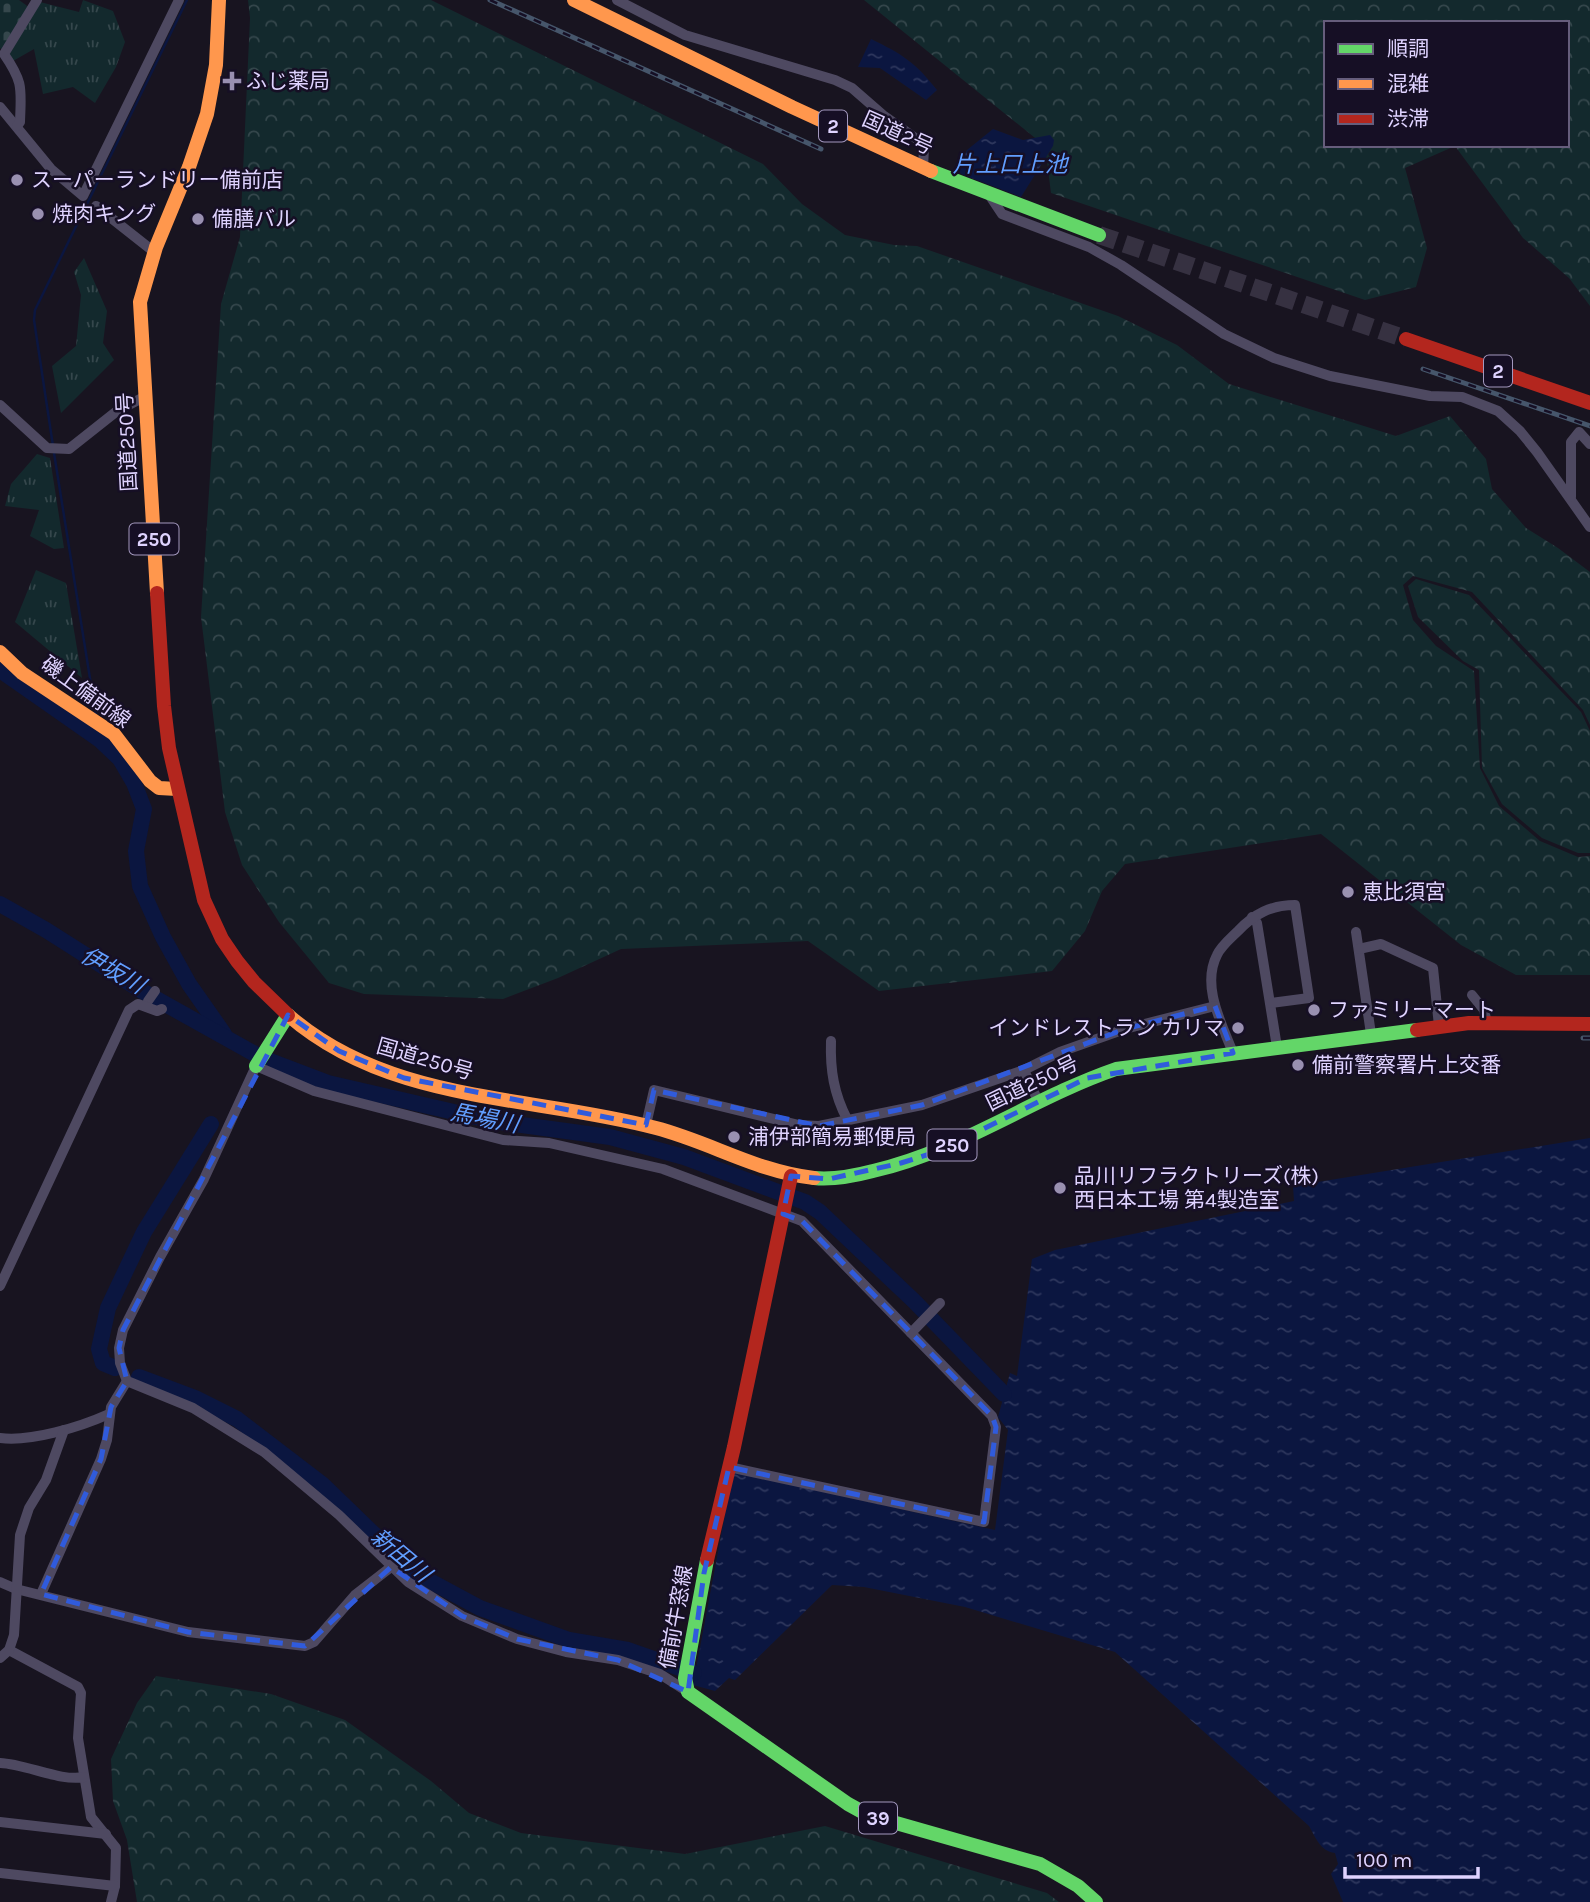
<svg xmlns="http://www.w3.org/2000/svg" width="1590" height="1902" font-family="Karla,'Noto Sans JP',sans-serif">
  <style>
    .grass { fill: url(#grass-tufts) }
    .forest { fill: url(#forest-crowns); fill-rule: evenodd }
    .cemetery { fill: url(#cemetery-stones) }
    .water { fill: url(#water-ripples) }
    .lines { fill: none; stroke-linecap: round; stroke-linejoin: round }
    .stream { stroke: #0b1640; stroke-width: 2.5 }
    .river { stroke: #0b1640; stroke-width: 16 }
    .highway-tunnel { stroke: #363141; stroke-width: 18; stroke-dasharray: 18 9; stroke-linecap: butt }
    .street { stroke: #4e4961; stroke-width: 10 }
    .fast { stroke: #63d668; stroke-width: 14 }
    .slow { stroke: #ff974d; stroke-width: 14 }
    .jam { stroke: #b3261e; stroke-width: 14 }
    .rail-casing { stroke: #46566b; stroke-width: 5 }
    .rail { stroke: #160f25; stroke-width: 2.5; stroke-dasharray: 8; stroke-linecap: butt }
    .marked { fill: none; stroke: #305bdc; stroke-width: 5; stroke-dasharray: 14 9; stroke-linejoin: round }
    .poi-dot { fill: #9990b1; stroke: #160f25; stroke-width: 2.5 }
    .labels { text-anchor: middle; stroke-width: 5; stroke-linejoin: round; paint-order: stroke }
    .shield { fill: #160f25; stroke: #a398be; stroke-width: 2 }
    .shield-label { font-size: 19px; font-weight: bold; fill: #dfd3ff }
    .poi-label { font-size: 21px; fill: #dfd3ff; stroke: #160f25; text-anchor: start }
    .street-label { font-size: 21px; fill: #dfd3ff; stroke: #160f25 }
    .water-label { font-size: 23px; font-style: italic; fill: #619eff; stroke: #160f25 }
  </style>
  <defs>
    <pattern id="grass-tufts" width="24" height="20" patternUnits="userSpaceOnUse" patternTransform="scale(1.75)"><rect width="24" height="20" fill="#13292d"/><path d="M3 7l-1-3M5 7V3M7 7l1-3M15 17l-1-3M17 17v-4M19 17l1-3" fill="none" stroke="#35474c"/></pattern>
    <pattern id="forest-crowns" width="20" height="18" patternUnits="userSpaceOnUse" patternTransform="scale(1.75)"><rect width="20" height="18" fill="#13292d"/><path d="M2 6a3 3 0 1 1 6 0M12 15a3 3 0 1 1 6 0" fill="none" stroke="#35474c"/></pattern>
    <pattern id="cemetery-stones" width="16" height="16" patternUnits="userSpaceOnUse" patternTransform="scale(1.75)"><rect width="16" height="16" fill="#13292d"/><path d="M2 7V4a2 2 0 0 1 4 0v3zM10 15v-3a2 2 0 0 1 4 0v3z" fill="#35474c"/></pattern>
    <pattern id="water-ripples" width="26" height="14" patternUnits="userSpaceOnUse" patternTransform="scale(1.75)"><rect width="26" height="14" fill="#0b1640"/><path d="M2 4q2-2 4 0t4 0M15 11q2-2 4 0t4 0" fill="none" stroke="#2e375d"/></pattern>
  </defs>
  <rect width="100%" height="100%" fill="#181420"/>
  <g class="grass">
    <polygon points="83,0 113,11 125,42 116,67 95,103 73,87 43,94 34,49 13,61 9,55 40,2 79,12"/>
    <polygon points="84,258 107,311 103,343 114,360 61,413 52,366 76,346 81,295 74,272"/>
    <polygon points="37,454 50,458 64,548 54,549 30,536 39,510 5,506 11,484"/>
    <polygon points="36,570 66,583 82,678 15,622"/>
  </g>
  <g class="forest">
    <polygon points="248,0 431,0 763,164 802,204 845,235 894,245 917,246 1118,316 1177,345 1229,384 1396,436 1450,416 1486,459 1492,489 1526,528 1558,548 1590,572 1590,725 1583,710 1472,592 1413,576 1403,585 1413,620 1436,646 1474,671 1480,768 1499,806 1540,841 1578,857 1590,856 1590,975 1516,975 1461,945 1321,834 1125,864 1102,891 1085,931 1052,971 879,991 808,941 621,949 558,978 503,999 364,994 329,983 279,922 242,865 225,812 201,617 221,304 240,237 250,18"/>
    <path d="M864,0H1590V306L1569,278L1523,238L1455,146L1405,168L1427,248L1416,287L1365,300L1051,193L1045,146ZM1326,23H1567V145H1326Z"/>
    <polygon points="1416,579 1469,595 1581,712 1590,731 1590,853 1578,853 1542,838 1502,804 1482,768 1479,670 1463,661 1418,617 1408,586"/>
    <polygon points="156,1676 271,1694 345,1720 431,1781 469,1813 521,1833 685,1854 825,1826 1047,1893 1059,1902 137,1902 127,1840 113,1801 111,1759 137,1703"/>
  </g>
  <polygon class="cemetery" points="0,0 19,0 30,8 4,52 0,48"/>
  <g class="water">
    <path d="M871,39C902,54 915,62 937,90L926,100L880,68L858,67Z"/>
    <polygon points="993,129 1023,140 1050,135 1054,140 1053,146 1021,197 961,174 958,169 967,150"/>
    <path d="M1590,1138V1902H1343L1331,1874L1338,1864L1335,1853C1320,1851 1316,1838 1309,1826L1115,1652L965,1607L864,1587L832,1585L735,1680L729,1678L715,1691L693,1685L733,1472L995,1530L1008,1430L998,1417L1010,1373L1017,1376L1032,1259L1055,1250L1294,1201L1293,1186Z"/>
  </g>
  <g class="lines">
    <g class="stream">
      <polyline points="53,446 34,320 35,310 187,0"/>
      <polyline points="54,453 96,716"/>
      <polyline points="98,729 100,740"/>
    </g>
    <g class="river">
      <polyline points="0,670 100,740 120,759 134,783 144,809 136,851 140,886 163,937 189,984 224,1034"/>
      <polyline points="0,904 46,930 142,991 262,1058 328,1083 493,1121 610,1137 684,1157 805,1202 820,1212 914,1301 1004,1394"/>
      <polyline points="115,1368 103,1363 99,1349 108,1308 144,1232 211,1124"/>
      <polyline points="139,1377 195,1398 237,1419 322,1484 413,1572 480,1608 569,1640 628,1650 694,1673"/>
    </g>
    <polyline class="highway-tunnel" points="1099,235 1406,339"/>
    <g class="street">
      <polyline points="617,0 685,35 835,80 852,88 883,115 918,140 924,148 923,168"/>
      <polyline points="0,107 51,169 83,196 179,0"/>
      <path d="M17,126L20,122C21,89 24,83 4,54L37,0"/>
      <polyline points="990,196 1002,214 1089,247 1121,265 1224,334 1274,358 1330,376 1430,396 1462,397 1498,411 1520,431 1537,452 1590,527"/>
      <polyline points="96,206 153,251"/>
      <polyline points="0,405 47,448 69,449 117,411 146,396"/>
      <polyline points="1571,497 1571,442 1579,432 1590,444"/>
      <polyline points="1252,917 1257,923 1277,1047"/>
      <polyline points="1356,932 1371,1034"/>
      <polyline points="1359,949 1381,944 1433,968 1439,1026"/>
      <polyline points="1472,995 1484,1010 1487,1023"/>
      <polyline points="148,1001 155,991"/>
      <path d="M831,1041C830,1070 834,1094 847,1119"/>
      <path d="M1233,1053C1222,1024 1201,986 1217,955C1221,946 1231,938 1238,931C1254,914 1271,905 1295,905L1309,998L1271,1003"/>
      <polyline points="1024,1070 1038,1101"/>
      <polyline points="646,1125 654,1090 799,1125 819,1126 922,1105 1024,1070 1060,1052 1125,1029 1215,1006"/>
      <polyline points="0,1286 129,1010 138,1004 157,1011 162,1009"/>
      <polyline points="911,1333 940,1303"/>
      <path d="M0,1438C31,1442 80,1427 109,1414"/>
      <polyline points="0,1582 16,1589 188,1632 305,1646 314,1642 355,1595 391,1567"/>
      <polyline points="41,1594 101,1459 107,1440 111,1407 127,1381"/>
      <polyline points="9,1650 78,1687 81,1693 78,1738 91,1817 116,1848 115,1886 111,1902"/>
      <polyline points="0,1658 9,1650 14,1635 20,1535 29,1508 46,1480 64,1430"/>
      <polyline points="688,1692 660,1674 618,1660 566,1652 517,1639 462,1616 408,1582 339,1515 264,1452 193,1408 127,1381 120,1363 119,1348 123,1330 160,1257 204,1179 256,1066 314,1091 503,1140 549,1143 663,1169 802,1221 992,1416 996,1427 984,1522 729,1467"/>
      <path d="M0,1763C26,1764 61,1782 84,1777"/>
      <polyline points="0,1822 106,1834"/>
      <polyline points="0,1873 115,1886"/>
    </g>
    <g class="fast">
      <polyline points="931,171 1099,235"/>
      <polyline points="256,1066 288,1015"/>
      <path d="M814,1178C834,1180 854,1176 873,1171C960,1151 1032,1098 1116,1069L1417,1030"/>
      <polyline points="707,1560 685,1678 688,1692 848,1804 868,1815 1040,1864 1078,1886 1096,1902"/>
    </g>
    <g class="slow">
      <polyline points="574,0 792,107 931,171"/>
      <polyline points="157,593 140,302 156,247 189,167 207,114 216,65 219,0"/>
      <polyline points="0,652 22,673 114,734 150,781 159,788 177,789"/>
      <path d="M288,1015C390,1104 532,1095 656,1128C710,1142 758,1172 814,1178"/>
    </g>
    <g class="jam">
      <polyline points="1406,339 1590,403"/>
      <polyline points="157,593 164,706 169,748 204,900 222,939 237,961 254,982 288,1015"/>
      <polyline points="1417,1030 1469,1023 1590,1024"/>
      <polyline points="707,1560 734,1447 791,1176"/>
    </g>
    <defs>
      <g id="rail">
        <polyline points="490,0 821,149"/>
        <polyline points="1423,369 1590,426"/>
        <polyline points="1583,1038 1590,1038"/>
      </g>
    </defs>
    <use href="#rail" class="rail-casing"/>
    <use href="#rail" class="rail"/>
  </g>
  <path class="marked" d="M1215,1006L1233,1053L1087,1078L936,1152L901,1163L829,1179L791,1176L783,1214L802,1221L992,1416L996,1427L984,1522L729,1467L704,1573L688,1692L618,1660L517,1639L462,1616L391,1567L305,1646L188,1632L41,1594L101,1459L111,1407L127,1381L119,1348L123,1330L288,1015L339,1051L404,1078L646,1125L654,1090L819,1126L922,1105L1125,1029Z"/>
  <g class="poi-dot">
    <path d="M228.5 70.5h7v7h7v7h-7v7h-7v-7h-7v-7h7z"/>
    <circle cx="17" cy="180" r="7"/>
    <circle cx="38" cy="214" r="7"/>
    <circle cx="198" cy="219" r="7"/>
    <circle cx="1348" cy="892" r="7"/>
    <circle cx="1314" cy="1010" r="7"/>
    <circle cx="1238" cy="1028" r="7"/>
    <circle cx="1298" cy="1065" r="7"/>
    <circle cx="734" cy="1137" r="7"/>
    <circle cx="1060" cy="1188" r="7"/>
  </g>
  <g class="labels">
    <g class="shield">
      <rect x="819" y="110.5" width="28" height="31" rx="5"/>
      <rect x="1484" y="355.5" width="28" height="31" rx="5"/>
      <rect x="129.5" y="523.5" width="49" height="31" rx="5"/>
      <rect x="927.5" y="1129.5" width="49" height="31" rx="5"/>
      <rect x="859" y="1802.5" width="38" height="31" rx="5"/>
    </g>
    <g class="shield-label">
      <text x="833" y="133">2</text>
      <text x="1498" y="378">2</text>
      <text x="154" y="546">250</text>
      <text x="952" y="1152">250</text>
      <text x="878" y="1825">39</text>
    </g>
    <g class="poi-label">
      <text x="246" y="88">ふじ薬局</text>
      <text x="31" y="187">スーパーランドリー備前店</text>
      <text x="52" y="221">焼肉キング</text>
      <text x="212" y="226">備膳バル</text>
      <text x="1362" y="899">恵比須宮</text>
      <text x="1328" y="1017">ファミリーマート</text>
      <text x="1224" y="1035" text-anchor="end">インドレストラン カリマ</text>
      <text x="1312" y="1072">備前警察署片上交番</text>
      <text x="748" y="1144">浦伊部簡易郵便局</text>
      <text x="1074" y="1183">品川リフラクトリーズ(株)<tspan x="1074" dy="24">西日本工場 第4製造室</tspan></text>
    </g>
    <g class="street-label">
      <text transform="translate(898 133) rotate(24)" y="7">国道2号</text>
      <text transform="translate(127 442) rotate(-93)" y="7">国道250号</text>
      <text transform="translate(86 692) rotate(36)" y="7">磯上備前線</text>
      <text transform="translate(425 1059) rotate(16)" y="7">国道250号</text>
      <text transform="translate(1032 1083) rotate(-26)" y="7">国道250号</text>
      <text transform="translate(676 1617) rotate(-80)" y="7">備前牛窓線</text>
    </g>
    <g class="water-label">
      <text x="1010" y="172">片上口上池</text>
      <text transform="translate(113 970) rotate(30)" y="8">伊坂川</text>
      <text transform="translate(485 1118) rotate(11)" y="8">馬場川</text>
      <text transform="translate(401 1555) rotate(40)" y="8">新田川</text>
    </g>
  </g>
  <rect x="1324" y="21" width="245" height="126" fill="#160f25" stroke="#665d7c" stroke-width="2"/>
  <rect x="1338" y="44" width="35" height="10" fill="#63d668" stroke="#665d7c" stroke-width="2"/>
  <text x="1387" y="56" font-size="21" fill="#dfd3ff">順調</text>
  <rect x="1338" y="79" width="35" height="10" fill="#ff974d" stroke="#665d7c" stroke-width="2"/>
  <text x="1387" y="91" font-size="21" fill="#dfd3ff">混雑</text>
  <rect x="1338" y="114" width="35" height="10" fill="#b3261e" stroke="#665d7c" stroke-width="2"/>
  <text x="1387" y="126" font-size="21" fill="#dfd3ff">渋滞</text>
  <path d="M1345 1867v10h133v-10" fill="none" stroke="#dfd3ff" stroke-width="3.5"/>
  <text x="1356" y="1867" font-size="21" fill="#dfd3ff" stroke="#160f25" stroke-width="5" paint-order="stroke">100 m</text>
</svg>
